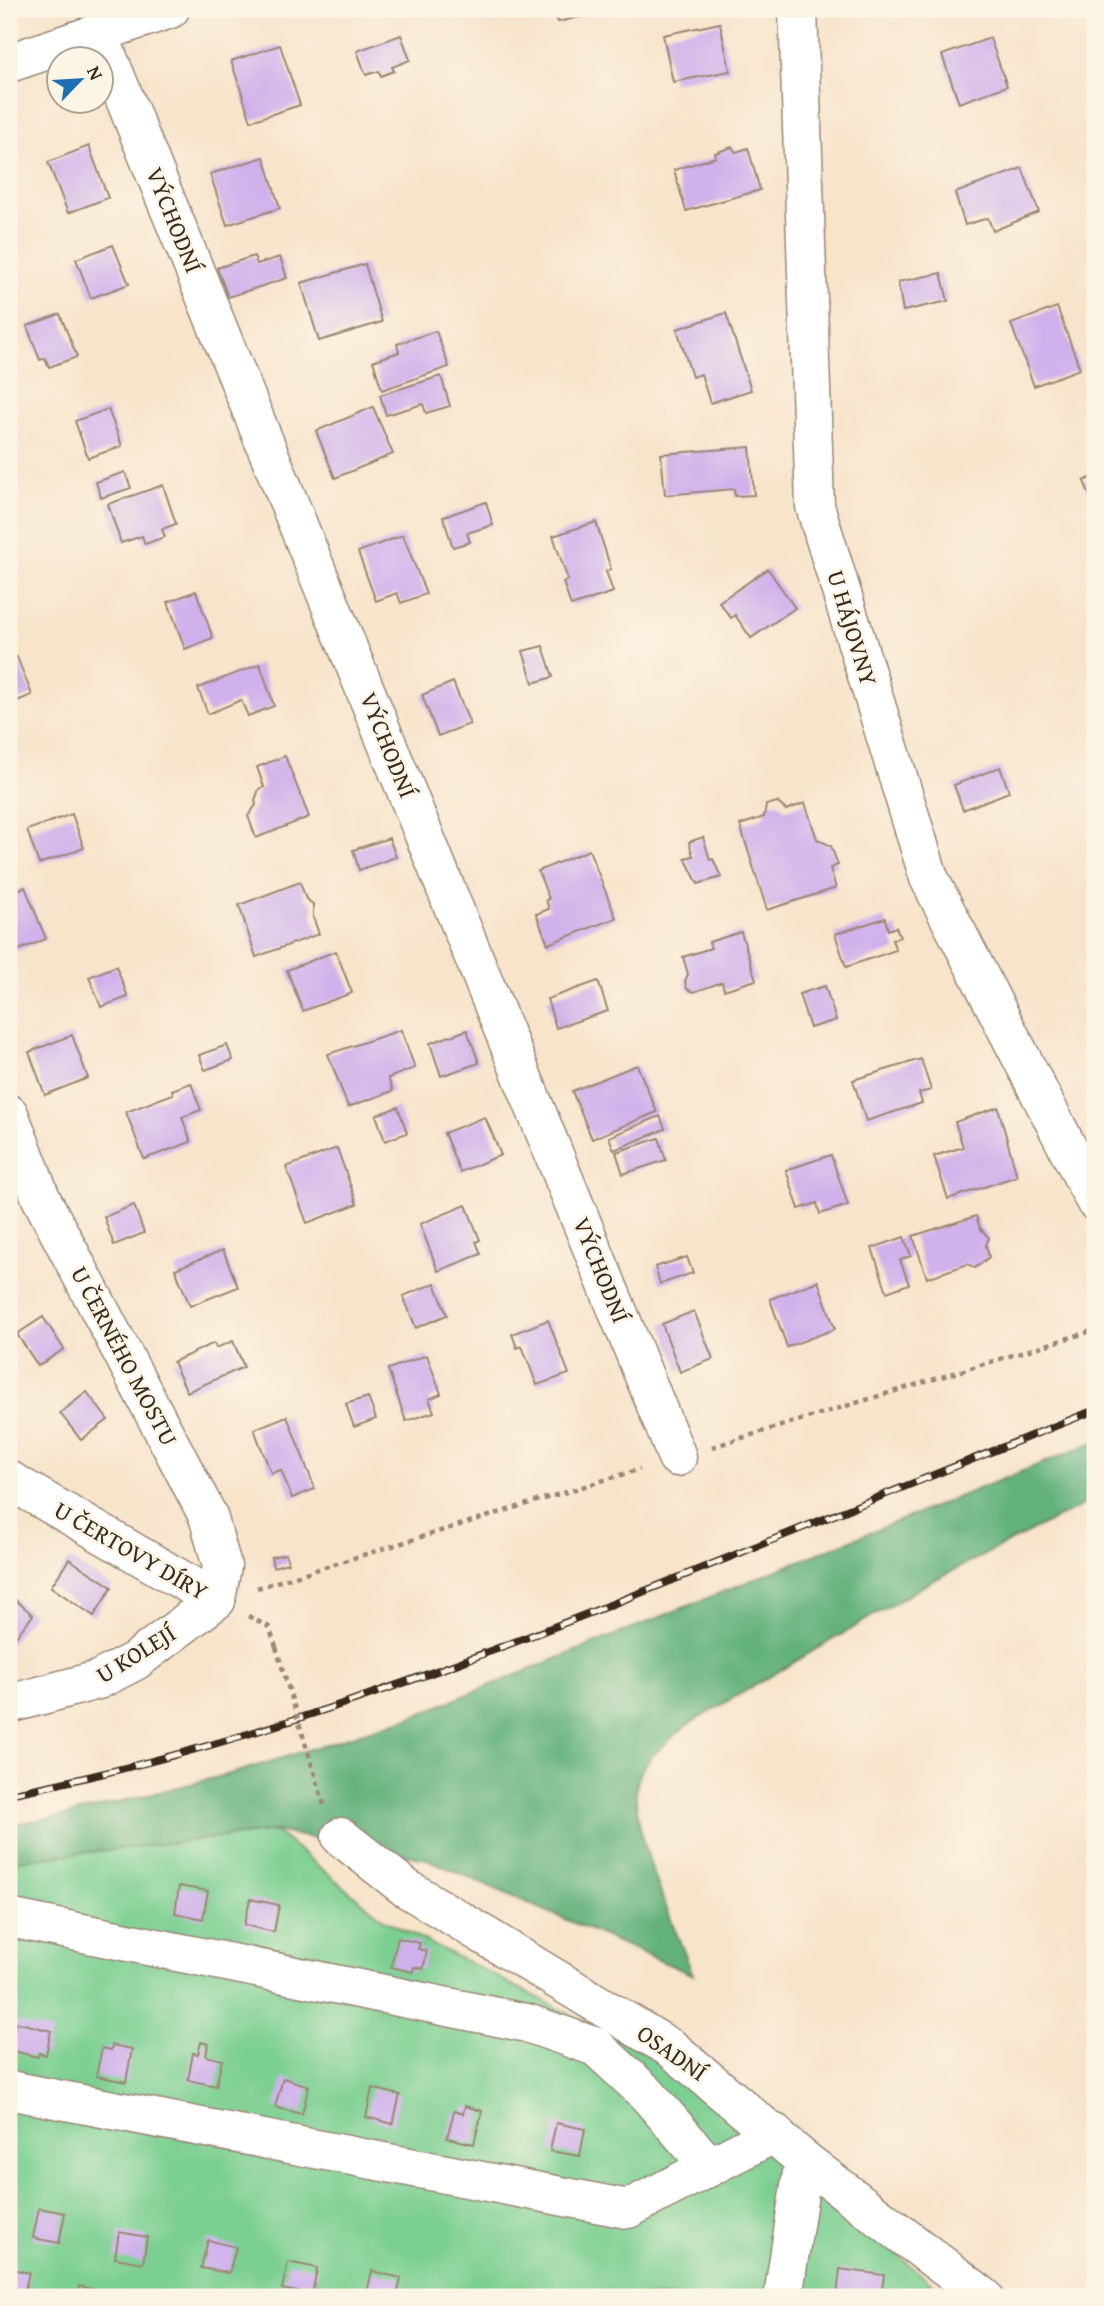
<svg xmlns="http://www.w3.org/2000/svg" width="1104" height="2306" font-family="'Gentium Book Plus',serif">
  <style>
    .green { fill: #7bcf92; stroke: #5b7c58; stroke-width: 2 }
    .forest { fill: #64b27c; stroke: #506e4d; stroke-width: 2 }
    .building { fill: #cfb1eb }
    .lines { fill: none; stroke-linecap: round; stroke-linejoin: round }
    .minor-casing { stroke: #998774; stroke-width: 41 }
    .path { stroke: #998774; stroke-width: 4.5; stroke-dasharray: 5 5; stroke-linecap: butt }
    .minor { stroke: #fff; stroke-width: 38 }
    .rail-casing { stroke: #3b2a1e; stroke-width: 8 }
    .rail { stroke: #fcf5e5; stroke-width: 5; stroke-dasharray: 16; stroke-linecap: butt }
    .path-bridge { stroke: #998774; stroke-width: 4.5; stroke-dasharray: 5 5; stroke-linecap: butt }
    .labels { text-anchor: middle; stroke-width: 5; stroke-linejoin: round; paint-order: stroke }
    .street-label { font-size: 24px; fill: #3b2a1e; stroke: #fcf5e5 }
  </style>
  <rect width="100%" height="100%" fill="#fcf5e5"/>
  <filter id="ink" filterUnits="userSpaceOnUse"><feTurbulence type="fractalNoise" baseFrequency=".0143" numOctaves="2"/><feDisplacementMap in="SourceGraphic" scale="14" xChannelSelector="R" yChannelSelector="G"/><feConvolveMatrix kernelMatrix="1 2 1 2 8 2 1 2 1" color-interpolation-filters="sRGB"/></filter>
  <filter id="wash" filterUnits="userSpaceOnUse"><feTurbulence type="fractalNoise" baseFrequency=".00686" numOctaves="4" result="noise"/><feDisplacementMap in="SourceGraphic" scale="28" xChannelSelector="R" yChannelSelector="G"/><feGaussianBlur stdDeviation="1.57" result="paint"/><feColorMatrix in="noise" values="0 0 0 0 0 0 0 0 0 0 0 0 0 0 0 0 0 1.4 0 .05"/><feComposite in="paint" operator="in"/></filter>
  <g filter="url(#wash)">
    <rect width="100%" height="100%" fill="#f7e4cb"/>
    <polygon class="green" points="275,1831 386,1921 673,2066 948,2297 9,2297 9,1861"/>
    <path class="forest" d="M1095,1442V1499L932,1581L684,1727C669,1741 644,1759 638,1779C625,1821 677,1932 693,1975L427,1859L275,1831L9,1861V1825L72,1814L234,1773L409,1718Z"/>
    <g id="blocks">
      <g class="building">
        <polygon points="553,9 600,9 601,12 558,22"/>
        <polygon points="720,23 730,71 673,82 663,35"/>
        <polygon points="401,35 410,60 392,67 394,71 381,76 379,71 366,75 357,51"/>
        <polygon points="990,38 1007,86 959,103 942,55"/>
        <polygon points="280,45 300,105 251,121 231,61"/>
        <polygon points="89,146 108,198 68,213 48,162"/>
        <polygon points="732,147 736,152 748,148 760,190 686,211 674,170 716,157 715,153"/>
        <polygon points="264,157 280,208 227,225 210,174"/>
        <polygon points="1022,168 1039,212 993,231 988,218 965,225 955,193"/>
        <polygon points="113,245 129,284 91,298 76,259"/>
        <polygon points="254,256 257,264 280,257 287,278 228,297 217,268"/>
        <polygon points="365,264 382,322 319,341 301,283"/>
        <polygon points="941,273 948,301 903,311 898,282"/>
        <polygon points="1057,307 1080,369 1034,386 1011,324"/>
        <polygon points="726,313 751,390 710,403 701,374 692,377 677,329"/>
        <polygon points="60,314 77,357 49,367 45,358 40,360 27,326"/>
        <polygon points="436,331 449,367 382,390 373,361 399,352 397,344"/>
        <polygon points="441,376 450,406 426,413 423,404 386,415 380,395"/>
        <polygon points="373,407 393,454 335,478 316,431"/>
        <polygon points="108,409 122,446 88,458 75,421"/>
        <polygon points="750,447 754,495 735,496 734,489 665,495 661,454"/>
        <polygon points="125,472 131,488 101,498 96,482"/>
        <polygon points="1095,476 1095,509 1084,481"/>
        <polygon points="163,485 176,524 162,529 165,537 145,544 142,536 121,543 108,504"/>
        <polygon points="486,502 493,525 467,533 470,542 453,547 443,517"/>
        <polygon points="596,522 611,569 606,571 613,592 571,606 563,582 568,580 553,536"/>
        <polygon points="403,535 426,594 401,603 397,593 376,601 358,552"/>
        <polygon points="768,569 795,608 751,638 735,615 731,618 719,602"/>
        <polygon points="196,591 213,638 185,649 168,602"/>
        <polygon points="543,646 553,677 533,683 523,651"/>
        <polygon points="17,657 32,695 12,703 14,709 9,711 9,660"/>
        <polygon points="260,664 274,706 248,716 241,700 208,714 198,688"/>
        <polygon points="453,682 470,724 438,736 422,695"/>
        <polygon points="285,756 309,817 256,838 248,816 256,805 255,800 259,789 264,787 257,767"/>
        <polygon points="1000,767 1009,792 963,810 954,785"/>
        <polygon points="777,802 786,810 805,803 817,839 831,846 838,865 830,868 836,888 767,910 740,825 764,817 766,805"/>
        <polygon points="72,814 84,848 39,864 27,830"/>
        <polygon points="703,837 710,860 713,859 721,877 698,884 685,858 693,856 689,842"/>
        <polygon points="389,838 396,857 359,870 353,850"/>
        <polygon points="589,850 616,918 548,944 536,914 549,909 546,900 549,899 538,871"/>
        <polygon points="300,882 306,899 313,904 313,917 319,934 256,957 239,905"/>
        <polygon points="25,887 46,939 9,954 9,893"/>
        <polygon points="885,918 888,930 896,927 900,937 892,940 896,950 846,967 835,934"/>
        <polygon points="741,932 756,980 724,990 722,982 694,992 687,989 685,981 688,974 683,957 711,948 709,942"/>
        <polygon points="336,951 352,993 303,1011 287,970"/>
        <polygon points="116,966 128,997 101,1007 89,977"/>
        <polygon points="598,981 608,1011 556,1028 547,999"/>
        <polygon points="825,986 836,1020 810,1028 799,994"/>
        <polygon points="401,1030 415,1068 388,1078 393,1091 348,1107 328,1054"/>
        <polygon points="467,1030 479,1063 441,1076 430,1043"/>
        <polygon points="72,1035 88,1078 45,1095 29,1052"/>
        <polygon points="227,1045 233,1060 205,1070 199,1055"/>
        <polygon points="921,1059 931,1090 919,1093 922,1103 866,1121 853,1080"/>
        <polygon points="637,1065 657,1112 592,1139 572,1091"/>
        <polygon points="191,1083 201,1110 182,1117 191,1142 144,1159 126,1112 173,1094 172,1090"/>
        <polygon points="398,1107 407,1133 385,1141 376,1115"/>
        <polygon points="998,1107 1017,1176 948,1199 934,1156 963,1147 955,1122"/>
        <polygon points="660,1116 665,1129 614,1150 609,1137"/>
        <polygon points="485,1117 501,1155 460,1172 444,1133"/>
        <polygon points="659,1138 666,1160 623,1174 616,1152"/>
        <polygon points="337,1148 357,1204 307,1223 286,1167"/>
        <polygon points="831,1155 848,1205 820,1214 817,1203 799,1209 786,1170"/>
        <polygon points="134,1205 144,1233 114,1245 104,1217"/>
        <polygon points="466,1205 480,1240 476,1242 481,1254 438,1271 420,1224"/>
        <polygon points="976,1216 980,1228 989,1238 986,1245 989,1257 975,1268 968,1264 927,1278 913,1236"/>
        <polygon points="904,1237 911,1256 900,1260 909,1284 887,1292 872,1248"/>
        <polygon points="223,1250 238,1287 190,1306 175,1269"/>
        <polygon points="687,1257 693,1273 660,1284 655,1267"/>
        <polygon points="818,1281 835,1329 787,1347 770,1299"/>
        <polygon points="435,1283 447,1315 416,1328 403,1296"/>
        <polygon points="694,1311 713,1359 680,1372 662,1324"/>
        <polygon points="43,1317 64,1349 38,1366 17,1334"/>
        <polygon points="548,1320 569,1374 537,1385 522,1346 517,1348 512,1334"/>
        <polygon points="233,1341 244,1367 187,1392 173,1362 214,1343 216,1348"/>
        <polygon points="427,1355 441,1394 429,1399 434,1412 406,1421 388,1369"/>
        <polygon points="87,1392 108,1420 81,1440 60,1413"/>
        <polygon points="368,1397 376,1419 354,1427 346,1404"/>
        <polygon points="287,1416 315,1489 292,1498 281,1470 271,1473 254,1429"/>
        <polygon points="286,1554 288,1563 273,1567 271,1557"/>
        <polygon points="69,1559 112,1587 94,1616 51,1587"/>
        <polygon points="9,1594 33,1615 9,1645"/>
        <polygon points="179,1886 208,1891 203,1919 175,1913"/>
        <polygon points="250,1899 279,1905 274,1932 244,1925"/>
        <polygon points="398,1938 420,1943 418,1949 427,1951 423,1969 414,1967 413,1972 391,1967"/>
        <polygon points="16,2022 51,2031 46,2055 39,2053 38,2057 9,2050"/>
        <polygon points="201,2042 208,2044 206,2056 222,2060 216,2086 188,2080 193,2053 198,2054"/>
        <polygon points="112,2045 132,2049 126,2082 96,2076 102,2048 111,2050"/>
        <polygon points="283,2078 309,2086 302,2114 275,2107"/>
        <polygon points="372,2088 400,2095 393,2124 366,2117"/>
        <polygon points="465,2106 482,2111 474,2144 447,2138 454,2111 463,2114"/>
        <polygon points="556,2123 585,2129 580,2156 550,2151"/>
        <polygon points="39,2208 65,2213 59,2243 33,2238"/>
        <polygon points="119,2232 147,2237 143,2263 115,2258"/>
        <polygon points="208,2240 236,2247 229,2273 201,2268"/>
        <polygon points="288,2262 317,2268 312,2295 282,2289"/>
        <polygon points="9,2268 29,2273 23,2297 9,2295"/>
        <polygon points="840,2269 884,2275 881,2297 837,2297"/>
        <polygon points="372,2271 401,2278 397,2297 366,2297"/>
        <polygon points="79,2286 109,2293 108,2297 77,2297"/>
      </g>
    </g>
  </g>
  <g filter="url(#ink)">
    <use href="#blocks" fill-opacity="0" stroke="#998774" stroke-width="2"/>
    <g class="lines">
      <defs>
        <g id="minor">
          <polyline points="798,9 815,506 929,878 1095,1201"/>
          <polyline points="98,33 677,1457"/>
          <polyline points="9,63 170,9"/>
          <polyline points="9,1114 41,1198 208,1516 222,1566 216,1600"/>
          <polyline points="9,1480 216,1600"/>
          <polyline points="9,1704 98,1680 135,1661 216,1600"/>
          <polyline points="341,1837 406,1888 672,2049 804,2160 984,2297"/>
          <polyline points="9,1918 527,2023 596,2047 647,2094 710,2167"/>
          <polyline points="9,2090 628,2209 775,2133"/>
          <polyline points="783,2297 804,2160"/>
        </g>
      </defs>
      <use href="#minor" class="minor-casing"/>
      <g class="path">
        <polyline points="712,1447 1095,1330"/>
        <polyline points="257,1588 640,1469"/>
        <polyline points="248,1616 269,1627 276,1647"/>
      </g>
      <use href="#minor" class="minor"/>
      <defs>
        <path id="rail" d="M9,1794C238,1749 454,1668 670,1581C812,1524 954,1467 1095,1410"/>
      </defs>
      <use href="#rail" class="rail-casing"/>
      <use href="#rail" class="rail"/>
      <polyline class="path-bridge" points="276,1647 325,1808"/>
    </g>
  </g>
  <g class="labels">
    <g class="street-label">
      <text transform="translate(174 220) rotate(68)" y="8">VÝCHODNÍ</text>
      <text transform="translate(852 628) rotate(73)" y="8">U HÁJOVNY</text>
      <text transform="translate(388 745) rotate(68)" y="8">VÝCHODNÍ</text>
      <text transform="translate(601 1270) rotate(68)" y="8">VÝCHODNÍ</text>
      <text transform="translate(124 1356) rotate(62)" y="8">U ČERNÉHO MOSTU</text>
      <text transform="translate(131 1551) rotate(30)" y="8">U ČERTOVY DÍRY</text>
      <text transform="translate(136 1654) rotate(-32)" y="8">U KOLEJÍ</text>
      <text transform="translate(672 2053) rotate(35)" y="8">OSADNÍ</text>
    </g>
  </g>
  <rect width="1104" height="2306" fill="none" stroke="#fcf5e5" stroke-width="35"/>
  <g transform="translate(80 80) rotate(65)"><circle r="33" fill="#fcf5e5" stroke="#afa495" stroke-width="2"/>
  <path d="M0-5L12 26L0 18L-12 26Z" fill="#1f6fb2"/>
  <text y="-10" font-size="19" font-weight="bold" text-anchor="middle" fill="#3b2a1e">N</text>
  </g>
</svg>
